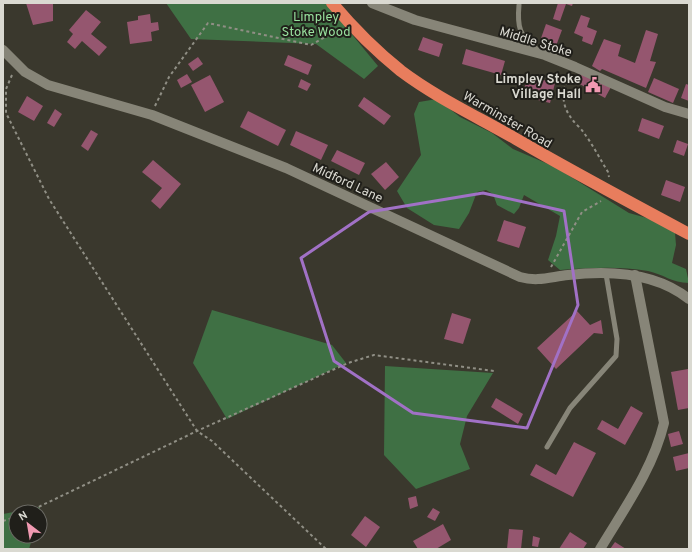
<svg xmlns="http://www.w3.org/2000/svg" width="692" height="552" font-family="Overpass,sans-serif">
  <style>
    .forest { fill: #3f7044 }
    .building { fill: #95566f }
    .lines { fill: none; stroke-linecap: round; stroke-linejoin: round }
    .path { stroke: #908f85; stroke-width: 2; stroke-dasharray: 3 3; stroke-linecap: butt }
    .lane { stroke: #878578; stroke-width: 5 }
    .street { stroke: #878578; stroke-width: 10 }
    .highway { stroke: #e87d5d; stroke-width: 12 }
    .marked { fill: none; stroke: #a171c6; stroke-width: 3; stroke-linejoin: round }
    .labels { text-anchor: middle; stroke-width: 4; stroke-linejoin: round; paint-order: stroke }
    .park-label { font-size: 13px; fill: #99e29f; stroke: #201f1a }
    .street-label { font-size: 13px; fill: #dad9d1; stroke: #201f1a }
    .poi-label { font-size: 13px; font-weight: bold; fill: #dad9d1; stroke: #201f1a; text-anchor: end }
  </style>
  <rect width="100%" height="100%" fill="#3a382d"/>
  <g class="forest">
    <polygon points="166,3 326,3 378,66 364,79 316,44 191,39"/>
    <path d="M437,99L460,117L492,133L513,149L555,167L629,213L658,221L675,233L676,245L672,263L686,269L689,283C672,283 663,274 648,271C618,266 590,268 560,270L548,260L556,236L560,216L524,195L519,208L514,214L497,205L493,194L486,190L477,192L469,213L459,229L434,225L407,208L397,191L421,155L414,114L419,102Z"/>
    <polygon points="212,310 332,345 346,363 227,419 193,363"/>
    <polygon points="385,366 493,373 467,416 460,444 470,469 416,489 384,455"/>
    <polygon points="40,507 39,512 16,512 16,536 33,536 29,549 3,549 3,514"/>
  </g>
  <g class="building">
    <polygon points="26,3 53,3 53,21 33,25"/>
    <polygon points="558,3 573,3 572,6 566,4 560,21 553,19"/>
    <polygon points="86,10 101,22 91,34 107,47 99,56 82,41 75,49 67,42 73,34 69,30"/>
    <polygon points="150,14 151,23 158,22 159,30 151,32 152,41 130,44 127,22 138,20 138,16"/>
    <polygon points="581,15 590,18 587,27 597,31 592,45 582,41 583,37 574,33"/>
    <polygon points="546,24 562,30 556,46 540,41"/>
    <polygon points="646,30 658,34 650,61 656,62 646,88 602,69 600,71 592,66 604,39 621,45 618,56 635,63"/>
    <polygon points="423,37 443,44 439,57 418,50"/>
    <polygon points="466,49 505,61 501,75 462,64"/>
    <polygon points="288,55 312,65 308,75 284,65"/>
    <polygon points="198,57 203,64 193,71 188,64"/>
    <polygon points="581,71 611,87 605,98 576,82"/>
    <polygon points="187,74 192,82 181,88 177,80"/>
    <polygon points="210,75 224,102 205,112 191,85"/>
    <polygon points="528,76 555,83 550,103 522,96"/>
    <polygon points="654,78 679,89 673,103 648,92"/>
    <polygon points="301,79 311,84 307,91 298,87"/>
    <polygon points="686,84 689,85 689,101 681,98"/>
    <polygon points="27,96 43,106 34,121 18,112"/>
    <polygon points="364,97 391,116 384,125 358,106"/>
    <polygon points="55,109 62,114 54,127 47,123"/>
    <polygon points="248,111 286,130 278,146 240,127"/>
    <polygon points="642,118 664,126 659,139 638,131"/>
    <polygon points="91,130 98,134 88,151 81,146"/>
    <polygon points="296,131 328,145 321,160 290,145"/>
    <polygon points="677,140 688,144 684,156 673,152"/>
    <polygon points="337,150 365,163 359,175 331,161"/>
    <polygon points="153,160 181,184 160,209 151,201 162,188 142,172"/>
    <polygon points="386,162 399,177 385,190 371,174"/>
    <polygon points="666,180 685,187 680,202 661,195"/>
    <polygon points="504,220 526,227 519,248 497,241"/>
    <polygon points="577,311 590,325 601,320 603,334 594,333 556,369 537,348"/>
    <polygon points="452,313 471,319 463,344 444,339"/>
    <polygon points="688,369 689,408 678,410 671,372"/>
    <polygon points="496,398 523,414 518,424 491,407"/>
    <polygon points="631,406 643,413 625,445 597,429 602,420 618,429"/>
    <polygon points="679,431 683,444 671,447 668,434"/>
    <polygon points="574,442 596,453 573,497 530,475 536,464 556,475"/>
    <polygon points="689,453 689,468 676,471 673,457"/>
    <polygon points="416,496 418,506 410,509 408,498"/>
    <polygon points="433,508 440,512 435,521 427,517"/>
    <polygon points="365,516 380,527 366,547 351,535"/>
    <polygon points="443,524 451,540 436,549 418,549 413,541"/>
    <polygon points="509,529 523,530 521,549 507,549"/>
    <polygon points="570,532 587,543 583,549 559,549"/>
    <polygon points="533,536 540,538 538,547 532,546"/>
    <polygon points="615,542 626,549 610,549"/>
  </g>
  <g class="lines">
    <g class="path">
      <polyline points="12,75 6,89 6,113 49,199 197,431 212,441 326,549"/>
      <path d="M570,76C561,90 561,105 572,119C575,124 581,128 584,133C593,145 600,159 608,172L609,177"/>
      <polyline points="155,106 169,77 208,23 311,45 339,29"/>
      <polyline points="551,267 582,212 601,201"/>
      <polyline points="28,512 197,431 348,363 374,355 494,371"/>
      <polyline points="3,521 16,517"/>
    </g>
    <g class="lane">
      <path d="M519,5C517,26 519,37 538,50"/>
      <polyline points="547,447 570,408 616,356 617,339 606,274"/>
    </g>
    <g class="street">
      <polyline points="372,3 415,20 545,55 575,67 665,107 689,114"/>
      <path d="M3,50L25,72L48,85L152,115L286,168L520,277C538,282 550,277 568,275C610,270 655,272 689,299"/>
      <path d="M600,549C624,509 653,469 664,423L635,275"/>
    </g>
    <path class="highway" d="M332,3C353,28 376,51 401,71C437,98 478,117 516,139C573,172 631,203 689,234"/>
  </g>
  <path class="marked" d="M483,193L564,211L578,305L527,428L413,413L334,361L301,258L369,212Z"/>
  <defs>
    <symbol id="civic-bare" viewBox="-9 -9 18 18"><path d="M-.6-6.5H3V-4.5H.6V-3L4-1V1h2V6H-6V1h2V-1L-.6-3ZM-1.2 2.5V6h2.4V2.5Z" fill="#f19ab2" stroke="#201f1a" stroke-width="2.5" paint-order="stroke"/></symbol>
  </defs>
  <g fill-rule="evenodd">
    <use href="#civic-bare" x="582" y="74" width="22" height="22"/>
  </g>
  <g class="labels">
    <g class="park-label">
      <text x="316" y="21">Limpley<tspan x="316" dy="15">Stoke Wood</tspan></text>
    </g>
    <g class="street-label">
      <text transform="translate(536 41) rotate(17)" y="5">Middle Stoke</text>
      <text transform="translate(508 119) rotate(30)" y="5">Warminster Road</text>
      <text transform="translate(348 182) rotate(25)" y="5">Midford Lane</text>
    </g>
    <g class="poi-label">
      <text x="581" y="83">Limpley Stoke<tspan x="581" dy="15">Village Hall</tspan></text>
    </g>
  </g>
  <rect width="692" height="552" fill="none" stroke="#dad9d1" stroke-width="8"/>
  <g transform="translate(28 524) rotate(329)"><circle r="19" fill="#201f1a" stroke="#6a6963"/>
  <path d="M0-3L7 15L0 10L-7 15Z" fill="#f19ab2"/>
  <text y="-6" font-size="11" font-weight="bold" text-anchor="middle" fill="#dad9d1">N</text>
  </g>
</svg>
